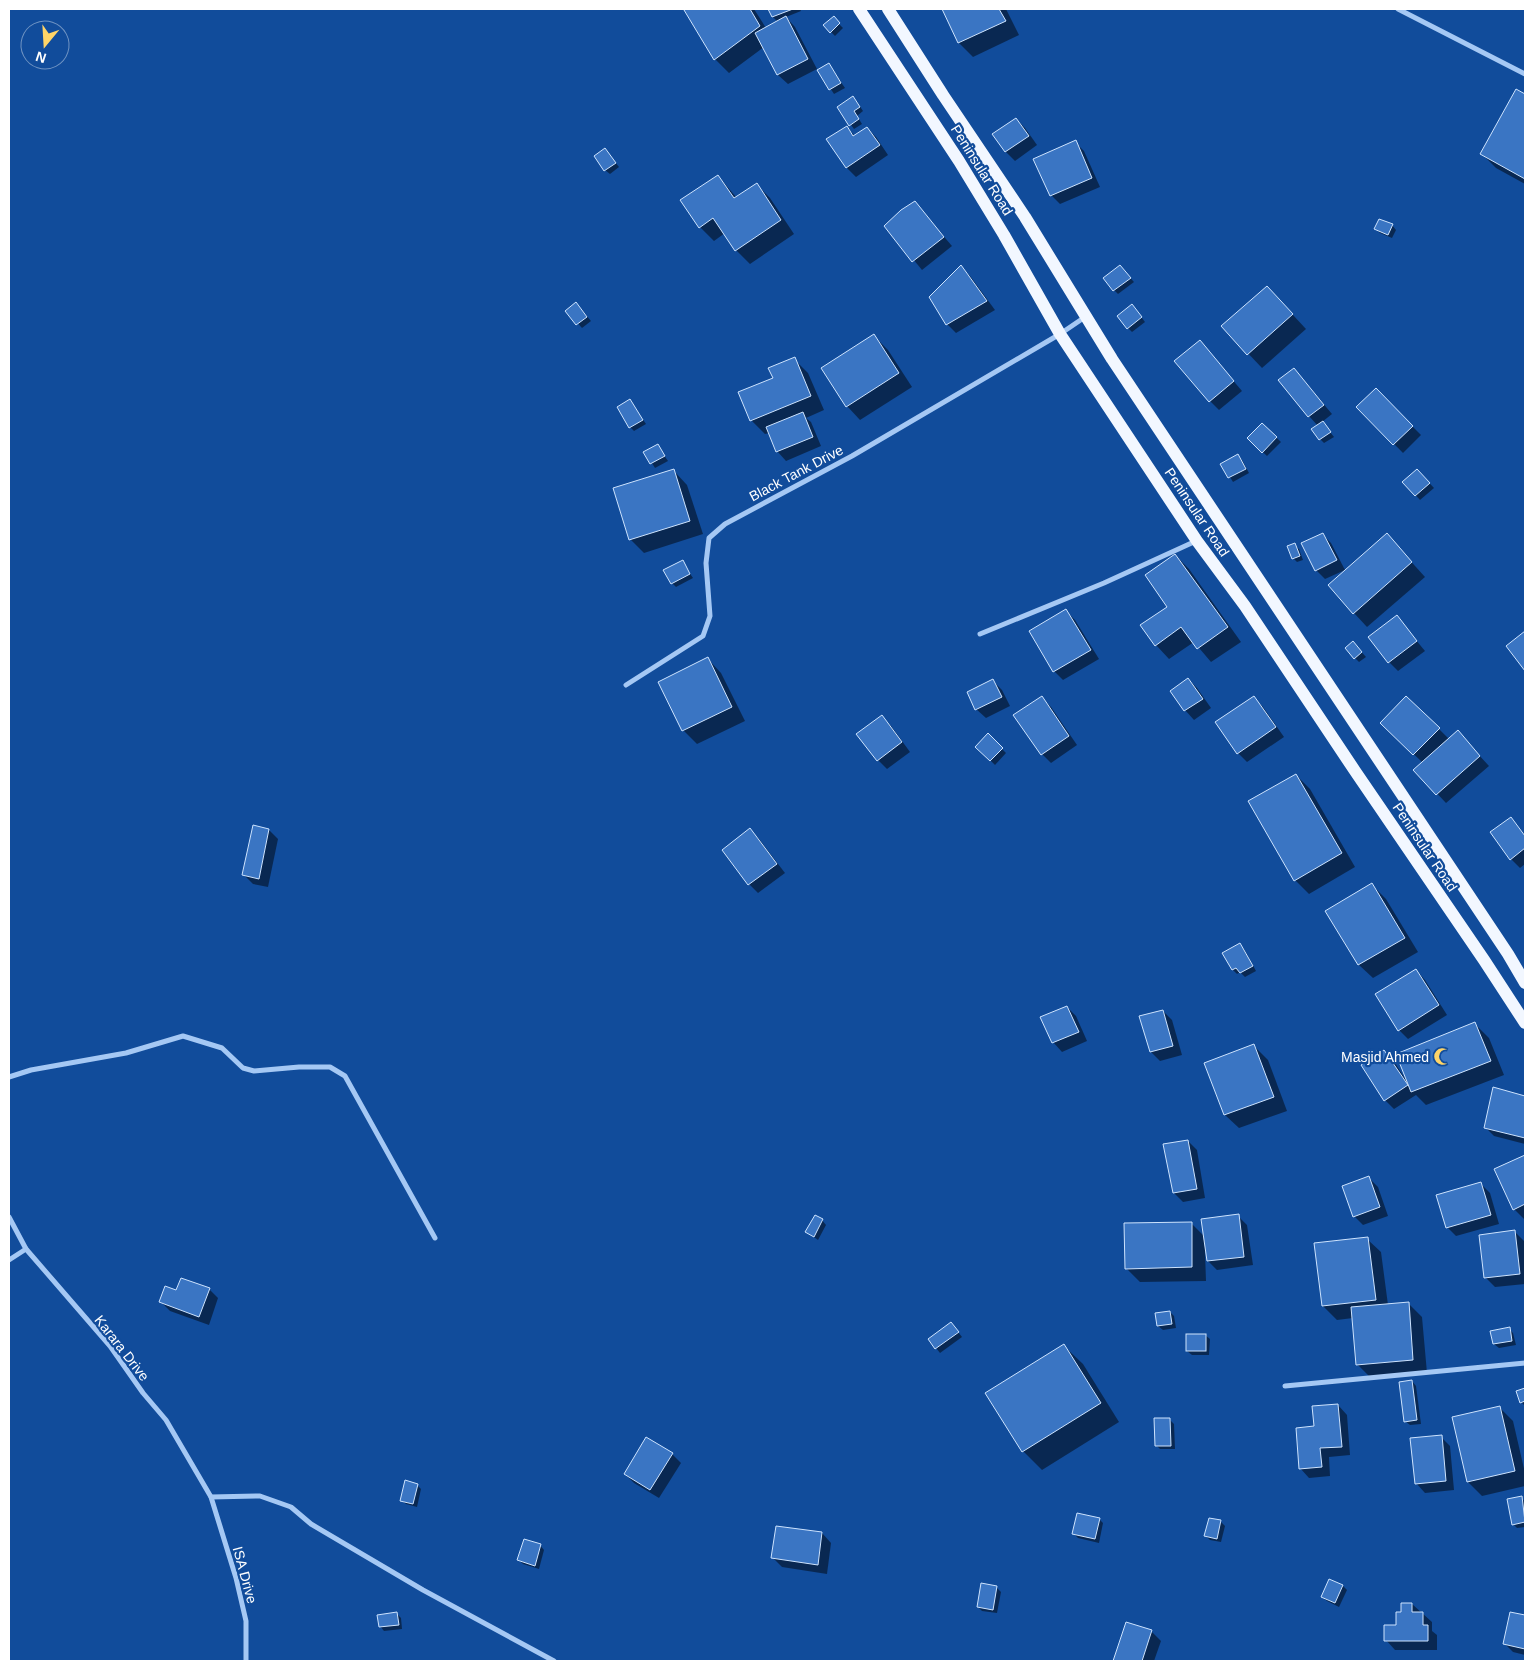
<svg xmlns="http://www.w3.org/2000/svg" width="1534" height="1670" font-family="Arial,sans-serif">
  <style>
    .shadow { fill: #0007 }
    .building { fill: #3a75c3; stroke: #cde3fe }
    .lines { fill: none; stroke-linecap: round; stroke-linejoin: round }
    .minor { stroke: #a5c8f4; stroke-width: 5 }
    .primary { stroke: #f2f7ff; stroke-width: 12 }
    .labels { text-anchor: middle; stroke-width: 4.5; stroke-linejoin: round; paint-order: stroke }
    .street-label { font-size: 14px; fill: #fff; stroke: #114c9b }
    .poi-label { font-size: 14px; fill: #fff; stroke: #114c9b; text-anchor: end }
  </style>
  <rect width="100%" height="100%" fill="#114c9b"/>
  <g class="shadow">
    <polygon points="688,9 754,9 766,28 778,22 773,17 769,9 800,9 801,11 786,17 795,27 817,69 788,84 778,75 764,47 729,73 715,59 686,10"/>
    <polygon points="943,9 1006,9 1019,35 973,57 959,43"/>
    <polygon points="833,18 843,28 835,36 825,26"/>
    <polygon points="829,65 845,88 834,94 819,71"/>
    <polygon points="1516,90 1525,95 1525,184 1496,168 1482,154"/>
    <polygon points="857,102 863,111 857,116 862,124 854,129 838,107"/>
    <polygon points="1016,119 1025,128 1037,145 1015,161 1006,152 994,134"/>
    <polygon points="846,127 855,136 867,128 876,137 888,155 856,177 847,168 828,140"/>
    <polygon points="1075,142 1084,151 1100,187 1060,204 1051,195"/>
    <polygon points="605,149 619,167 610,174 605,170"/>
    <polygon points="718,176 737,198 757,185 770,198 794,234 750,264 736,250 725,233 714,241 700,227"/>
    <polygon points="915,203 952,246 922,270 886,226"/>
    <polygon points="1392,225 1396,230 1392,238 1380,233 1376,229"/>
    <polygon points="961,267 970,276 995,310 956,333 947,324"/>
    <polygon points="1124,271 1134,282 1118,294 1114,290"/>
    <polygon points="1280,301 1306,329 1262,368 1223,327"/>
    <polygon points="580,308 591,321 582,328 567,311"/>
    <polygon points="1136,310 1145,322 1132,332 1128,328"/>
    <polygon points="874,336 888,350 912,387 860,420 847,406"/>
    <polygon points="1208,351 1242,391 1219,410 1210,401"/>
    <polygon points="794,359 808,373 824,410 806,418 811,422 821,446 786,461 777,451 769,433 765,434 751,420 774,379"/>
    <polygon points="1294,369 1332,414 1322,422 1334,437 1324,443 1320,439 1318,426 1309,416"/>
    <polygon points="1376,390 1421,435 1403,453 1358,407"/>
    <polygon points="630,401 646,424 634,431 630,427"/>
    <polygon points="1262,424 1281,442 1267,456 1248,438"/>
    <polygon points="657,445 668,461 655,468 645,452"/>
    <polygon points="1238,456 1242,460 1249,473 1233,482 1222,464"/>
    <polygon points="1417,470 1434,488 1420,500 1404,482"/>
    <polygon points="674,471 687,485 703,534 644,553 630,539"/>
    <polygon points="1322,534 1331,543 1345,570 1325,579 1316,570"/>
    <polygon points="1387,535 1425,577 1367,627 1354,613"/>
    <polygon points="1294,545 1299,549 1303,560 1297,562 1293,558"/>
    <polygon points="1175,555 1189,569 1241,642 1211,662 1194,642 1169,659 1156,645 1168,607"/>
    <polygon points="682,562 693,578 676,587 672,583"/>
    <polygon points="1066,611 1075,620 1099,659 1063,680 1054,671"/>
    <polygon points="1397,617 1425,651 1398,671 1389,662"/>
    <polygon points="1357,647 1366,657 1359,662 1355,658"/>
    <polygon points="708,659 721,673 745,721 697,744 683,730"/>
    <polygon points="1188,679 1197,688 1211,708 1194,720 1185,710 1172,691"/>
    <polygon points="993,681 1002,690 1010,706 986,718 976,709"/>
    <polygon points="1042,698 1051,707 1077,745 1051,763 1042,754"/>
    <polygon points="1254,698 1263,707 1284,737 1247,762 1238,753"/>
    <polygon points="882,717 891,726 910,752 887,769 878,760"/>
    <polygon points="1439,729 1449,739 1466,741 1489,766 1446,803 1415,770 1423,763 1391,732"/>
    <polygon points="988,735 1006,753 995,765 977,747"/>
    <polygon points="1296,775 1310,789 1355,867 1309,894 1295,880"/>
    <polygon points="1511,819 1525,835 1525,864 1520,868 1511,859"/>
    <polygon points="269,830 278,839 268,887 253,884 244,875"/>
    <polygon points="750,830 759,839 785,873 758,893 749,884"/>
    <polygon points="1372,885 1386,899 1418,952 1373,978 1359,965 1327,911"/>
    <polygon points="1240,945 1244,949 1256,971 1245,977 1240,972 1237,974 1233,970"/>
    <polygon points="1416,970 1425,980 1447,1015 1408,1039 1399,1030"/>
    <polygon points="1067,1007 1076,1016 1087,1041 1062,1052 1053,1042"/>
    <polygon points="1163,1011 1172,1020 1182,1055 1160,1061 1151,1052"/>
    <polygon points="1475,1024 1489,1038 1504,1075 1426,1105 1416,1095 1394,1109 1385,1100 1384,1051 1393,1060 1406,1080"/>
    <polygon points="1254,1046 1268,1060 1287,1111 1239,1128 1225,1115"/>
    <polygon points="1511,1095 1525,1097 1525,1144 1494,1136 1485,1127"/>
    <polygon points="1188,1141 1197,1150 1205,1198 1183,1202 1174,1193"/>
    <polygon points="1525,1156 1525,1220 1514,1209 1495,1170"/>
    <polygon points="1369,1178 1378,1187 1388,1216 1363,1225 1354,1216"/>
    <polygon points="1481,1184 1490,1193 1499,1224 1456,1236 1447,1227"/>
    <polygon points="1238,1216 1247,1225 1253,1265 1217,1270 1208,1261 1207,1252 1205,1252 1206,1281 1140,1282 1126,1268 1191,1223 1205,1237"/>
    <polygon points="822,1220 826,1225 818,1240 807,1232"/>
    <polygon points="1515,1232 1524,1241 1525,1284 1495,1287 1486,1278 1481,1236"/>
    <polygon points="1367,1239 1381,1252 1388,1305 1408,1303 1422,1317 1427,1373 1371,1378 1357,1364 1353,1318 1337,1320 1323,1306"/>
    <polygon points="209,1289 218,1298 209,1325 170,1311 161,1302 176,1292"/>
    <polygon points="1170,1312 1174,1316 1176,1328 1163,1330 1158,1326 1157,1314"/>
    <polygon points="955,1328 962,1337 940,1353 930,1340"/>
    <polygon points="1509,1329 1513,1333 1516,1345 1499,1348 1494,1344"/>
    <polygon points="1205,1335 1210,1339 1209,1355 1192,1355 1187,1351"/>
    <polygon points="1064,1346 1083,1364 1119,1422 1042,1470 1023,1451 987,1394"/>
    <polygon points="1412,1381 1416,1386 1421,1424 1410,1425 1405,1421"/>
    <polygon points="1525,1390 1525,1406 1521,1402 1518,1392"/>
    <polygon points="1338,1405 1347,1415 1350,1455 1329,1457 1330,1476 1309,1478 1300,1468 1315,1428"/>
    <polygon points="1499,1407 1513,1421 1525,1473 1525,1486 1482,1496 1468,1482"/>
    <polygon points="1170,1420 1174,1424 1175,1449 1160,1449 1156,1445"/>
    <polygon points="1441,1437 1450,1446 1454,1490 1425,1493 1416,1483"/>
    <polygon points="672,1454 681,1463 659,1498 634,1483 625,1474"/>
    <polygon points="417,1485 421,1489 417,1507 406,1504 401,1500"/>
    <polygon points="1521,1497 1525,1502 1525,1527 1517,1528 1513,1524"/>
    <polygon points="1099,1519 1103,1523 1099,1543 1078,1538 1073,1533"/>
    <polygon points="1220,1521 1225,1526 1221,1542 1210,1540 1206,1536"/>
    <polygon points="777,1527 822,1533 831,1543 827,1574 782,1567 773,1558"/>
    <polygon points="540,1545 544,1550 539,1569 523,1564 519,1560"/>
    <polygon points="1343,1586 1347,1590 1339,1607 1327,1601 1322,1597"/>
    <polygon points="997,1588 1001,1592 997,1613 982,1611 978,1607"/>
    <polygon points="1412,1604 1432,1622 1432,1631 1437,1635 1437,1650 1395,1650 1386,1640 1398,1626 1402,1613"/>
    <polygon points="1511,1613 1525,1616 1525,1655 1513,1652 1504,1643"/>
    <polygon points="397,1614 401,1618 402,1629 384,1631 380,1626"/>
    <polygon points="1127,1623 1152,1632 1161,1641 1154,1661 1114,1661"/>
  </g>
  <g class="building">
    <polygon points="686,9 750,9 760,26 714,60 684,10"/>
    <polygon points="768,9 793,9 772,17"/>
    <polygon points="942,9 999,9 1006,21 958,43"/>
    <polygon points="786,16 808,59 777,75 755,33"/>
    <polygon points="834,16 840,23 830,33 823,25"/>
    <polygon points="829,63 841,83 829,90 817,70"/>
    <polygon points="1516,89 1525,94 1525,179 1480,154"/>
    <polygon points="853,96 860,107 854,111 859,119 849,126 837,107"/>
    <polygon points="1016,118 1029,136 1005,152 992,134"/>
    <polygon points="847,126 853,136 867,127 880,145 846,168 826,139"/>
    <polygon points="1076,140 1092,178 1050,196 1033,159"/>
    <polygon points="605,148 616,163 604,171 594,156"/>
    <polygon points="718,175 734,198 757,183 781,220 735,251 713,218 699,228 680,200"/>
    <polygon points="915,201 944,237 912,262 884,226 901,210"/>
    <polygon points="1379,219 1393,224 1388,235 1374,229"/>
    <polygon points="961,265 987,301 946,325 929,297"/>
    <polygon points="1120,265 1131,278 1113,291 1103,278"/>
    <polygon points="1267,286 1293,314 1247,355 1221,326"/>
    <polygon points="576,302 587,317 576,325 565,311"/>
    <polygon points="1132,304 1142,317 1127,329 1117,316"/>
    <polygon points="874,334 899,373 846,407 821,368"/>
    <polygon points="1200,340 1234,381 1209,402 1174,361"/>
    <polygon points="795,357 811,396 750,421 738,392 773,378 768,368"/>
    <polygon points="1294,368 1324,405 1308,417 1278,380"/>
    <polygon points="1376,388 1413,426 1393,445 1356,407"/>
    <polygon points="630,399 643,420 629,428 617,407"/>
    <polygon points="803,412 813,437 776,452 766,427"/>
    <polygon points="1323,421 1331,432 1319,440 1311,429"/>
    <polygon points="1262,423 1277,437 1262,453 1247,438"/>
    <polygon points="658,444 665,456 650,464 643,452"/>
    <polygon points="1238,454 1246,469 1228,478 1220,464"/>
    <polygon points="674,469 690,521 629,540 613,488"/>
    <polygon points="1417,469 1430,483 1415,496 1402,482"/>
    <polygon points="1323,533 1337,560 1315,571 1301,543"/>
    <polygon points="1387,533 1412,562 1353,614 1328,585"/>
    <polygon points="1295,543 1300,556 1292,559 1287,546"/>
    <polygon points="1175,554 1228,627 1197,649 1181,627 1155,646 1140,625 1167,607 1145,575"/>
    <polygon points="683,560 690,574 671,584 663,570"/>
    <polygon points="1066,609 1091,650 1053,672 1029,631"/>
    <polygon points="1397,615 1417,641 1388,663 1368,637"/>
    <polygon points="1525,631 1525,671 1506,646"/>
    <polygon points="1353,641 1362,652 1354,659 1345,648"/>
    <polygon points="708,657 732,707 682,731 658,682"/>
    <polygon points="1188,678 1203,699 1184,711 1170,691"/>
    <polygon points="993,679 1002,697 975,710 967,692"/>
    <polygon points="1042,696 1069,736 1041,755 1013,715"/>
    <polygon points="1254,696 1276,727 1237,754 1215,722"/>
    <polygon points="1406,696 1440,728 1413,755 1380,723"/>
    <polygon points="882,715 902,742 877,761 856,734"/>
    <polygon points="1458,730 1480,756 1436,795 1413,770"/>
    <polygon points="988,733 1003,748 990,761 975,747"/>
    <polygon points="1296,774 1342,853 1294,881 1248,801"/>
    <polygon points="1511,817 1525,836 1525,848 1510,860 1490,832"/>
    <polygon points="253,825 269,829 259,879 242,875"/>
    <polygon points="750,828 777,864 748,885 722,850"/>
    <polygon points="1372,883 1405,938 1358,965 1325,911"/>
    <polygon points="1240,943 1253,966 1240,973 1236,968 1232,970 1222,953"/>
    <polygon points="1416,969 1439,1005 1398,1031 1375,994"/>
    <polygon points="1067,1006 1079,1032 1052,1043 1040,1017"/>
    <polygon points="1163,1010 1173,1046 1150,1052 1139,1016"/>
    <polygon points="1475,1022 1491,1061 1411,1092 1396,1054"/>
    <polygon points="1254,1044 1274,1097 1224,1115 1204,1063"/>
    <polygon points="1384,1050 1408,1085 1384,1101 1361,1065"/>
    <polygon points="1493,1087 1525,1096 1525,1138 1484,1128"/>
    <polygon points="1188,1140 1197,1189 1173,1193 1163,1144"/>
    <polygon points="1525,1155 1525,1204 1513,1210 1494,1169"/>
    <polygon points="1369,1176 1380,1207 1353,1217 1342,1186"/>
    <polygon points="1481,1182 1491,1215 1446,1228 1436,1195"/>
    <polygon points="1239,1214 1244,1257 1207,1261 1201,1219"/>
    <polygon points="815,1215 823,1219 814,1237 805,1232"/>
    <polygon points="1192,1222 1192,1267 1125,1269 1124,1223"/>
    <polygon points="1515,1230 1520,1274 1484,1278 1479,1235"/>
    <polygon points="1368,1237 1376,1300 1322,1306 1314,1243"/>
    <polygon points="181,1278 210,1288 199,1317 159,1302 165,1286 176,1290"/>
    <polygon points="1409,1302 1413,1360 1356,1365 1351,1307"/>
    <polygon points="1170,1311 1172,1324 1157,1326 1155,1313"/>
    <polygon points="951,1322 959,1332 935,1349 928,1339"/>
    <polygon points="1510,1327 1512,1341 1493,1344 1490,1331"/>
    <rect x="1186" y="1334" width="20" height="17"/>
    <polygon points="1064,1344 1101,1403 1022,1452 985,1393"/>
    <polygon points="1412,1380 1417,1420 1404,1422 1399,1382"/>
    <polygon points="1525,1388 1525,1401 1520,1403 1516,1391"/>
    <polygon points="1338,1404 1342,1447 1320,1448 1322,1467 1299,1469 1296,1428 1314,1426 1312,1406"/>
    <polygon points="1500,1406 1515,1471 1467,1482 1452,1417"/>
    <polygon points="1154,1418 1170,1418 1171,1446 1155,1446"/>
    <polygon points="1442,1435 1446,1481 1415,1484 1410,1438"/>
    <polygon points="646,1437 673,1453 650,1490 624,1474"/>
    <polygon points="405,1480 418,1484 413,1504 400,1501"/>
    <polygon points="1522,1496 1525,1522 1512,1525 1507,1499"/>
    <polygon points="1077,1513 1100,1518 1095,1539 1072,1534"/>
    <polygon points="1209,1518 1221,1520 1217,1539 1204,1536"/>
    <polygon points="776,1526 822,1532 818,1565 771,1558"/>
    <polygon points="524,1539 541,1544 535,1566 517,1560"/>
    <polygon points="1329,1579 1343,1585 1335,1603 1321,1597"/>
    <polygon points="981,1583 997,1586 993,1610 977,1607"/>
    <polygon points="1401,1603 1412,1603 1412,1612 1423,1612 1423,1625 1428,1625 1428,1641 1384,1641 1384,1625 1396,1625 1396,1612 1401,1612"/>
    <polygon points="397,1612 399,1625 379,1627 377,1615"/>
    <polygon points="1510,1612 1525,1615 1525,1649 1503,1644"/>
    <polygon points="1126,1622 1152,1630 1142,1661 1113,1661"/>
  </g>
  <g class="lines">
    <g class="minor">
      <polyline points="1398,9 1525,74"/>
      <polyline points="980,634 1104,583 1196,541"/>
      <polyline points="626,685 703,636 710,616 706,563 709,538 725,524 852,456 1060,334 1085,317"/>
      <polyline points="9,1077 31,1070 126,1053 183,1036 222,1048 243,1068 254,1071 299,1067 330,1067 345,1076 435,1238"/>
      <polyline points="9,1217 26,1249 110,1346 143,1393 166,1420 211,1497 236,1578 246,1621 246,1661"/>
      <polyline points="9,1260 26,1249"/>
      <polyline points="1285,1386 1525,1363"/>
      <polyline points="211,1497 260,1496 291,1507 311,1524 423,1590 554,1661"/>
    </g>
    <g class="primary">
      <polyline points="859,9 959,161 1004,235 1060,334 1197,541 1245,606 1355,771 1484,960 1525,1023"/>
      <polyline points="888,9 943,95 1025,217 1112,359 1508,954 1525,983"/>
    </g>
  </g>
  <defs>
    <symbol id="mosque-bare" viewBox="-9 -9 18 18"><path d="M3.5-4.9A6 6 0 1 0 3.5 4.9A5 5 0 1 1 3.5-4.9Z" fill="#ffd568" stroke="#114c9b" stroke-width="2.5" paint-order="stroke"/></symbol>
  </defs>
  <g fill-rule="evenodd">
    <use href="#mosque-bare" x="1430" y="1044" width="25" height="25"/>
  </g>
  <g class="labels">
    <g class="street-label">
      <text transform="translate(982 170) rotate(58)" y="5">Peninsular Road</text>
      <text transform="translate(796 473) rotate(-28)" y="5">Black Tank Drive</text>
      <text transform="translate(1197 512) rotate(56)" y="5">Peninsular Road</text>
      <text transform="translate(1425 847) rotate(56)" y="5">Peninsular Road</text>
      <text transform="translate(122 1348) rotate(52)" y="5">Karara Drive</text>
      <text transform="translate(245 1575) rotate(75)" y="5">ISA Drive</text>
    </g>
    <g class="poi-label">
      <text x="1429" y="1062">Masjid Ahmed</text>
    </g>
  </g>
  <rect width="1534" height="1670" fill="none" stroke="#ffffff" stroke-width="20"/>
  <g transform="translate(45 45) rotate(198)"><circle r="24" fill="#114c9b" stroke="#7094c3"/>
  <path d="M0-4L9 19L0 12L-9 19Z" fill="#ffd568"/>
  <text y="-8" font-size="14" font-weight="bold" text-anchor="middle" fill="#ffffff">N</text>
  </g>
</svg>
